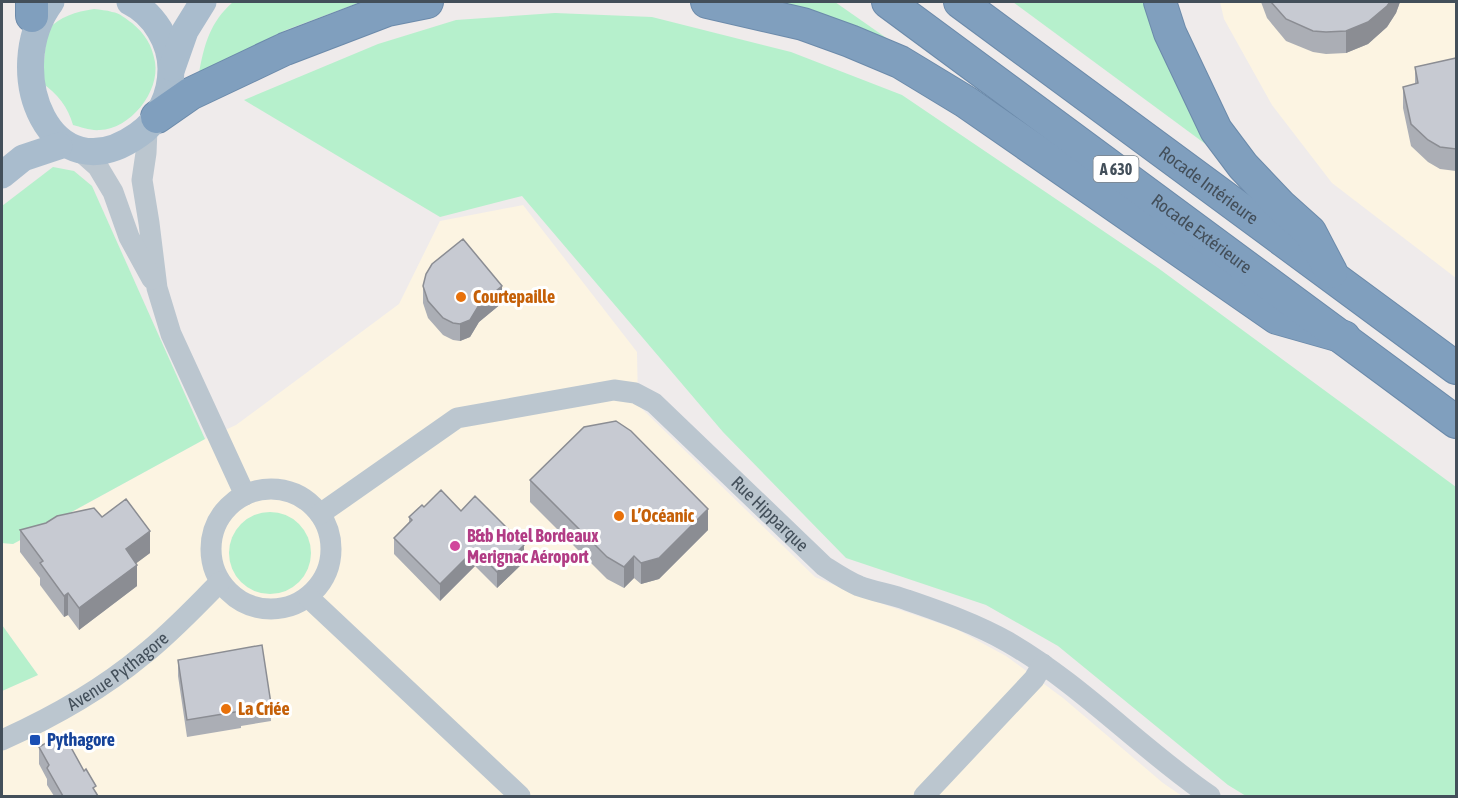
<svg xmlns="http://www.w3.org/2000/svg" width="1458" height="798" font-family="'Asap Condensed',sans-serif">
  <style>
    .commercial { fill: #fcf4e2 }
    .green { fill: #b6f0cc }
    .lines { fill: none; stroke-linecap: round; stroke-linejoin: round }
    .highway-casing { stroke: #6b8aaa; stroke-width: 34 }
    .minor { stroke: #bbc6cf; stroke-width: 21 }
    .major { stroke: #a9bccd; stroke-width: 27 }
    .highway { stroke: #809fbe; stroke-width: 32 }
    .wall { fill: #abaeb5 }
    .shaded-wall { fill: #8b8d93 }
    .building { fill: #c7cad2; stroke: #8b8d93; stroke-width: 1.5 }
    .food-dot { fill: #e8710a; stroke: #fff; stroke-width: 2 }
    .hotel-dot { fill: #d1479c; stroke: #fff; stroke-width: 2 }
    .transit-dot { fill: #1a4fb4; stroke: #fff; stroke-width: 2 }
    .labels { text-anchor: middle; stroke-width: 6; stroke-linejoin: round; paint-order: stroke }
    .shield { fill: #fff; stroke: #7b848c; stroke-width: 1.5 }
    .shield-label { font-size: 16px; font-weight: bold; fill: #434f5a }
    .street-label { font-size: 18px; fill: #434f5a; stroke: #fff }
    .food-label { font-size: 18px; font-weight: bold; fill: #c56008; stroke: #fff; text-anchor: start }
    .hotel-label { font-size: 18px; font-weight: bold; fill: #b23c85; stroke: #fff; text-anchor: start }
    .transit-label { font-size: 18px; font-weight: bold; fill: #164399; stroke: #fff; text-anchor: start }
  </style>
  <rect width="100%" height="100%" fill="#efebeb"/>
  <g class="commercial">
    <polygon points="1220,2 1456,2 1456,278 1332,183 1272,105 1224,19"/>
    <polygon points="523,205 637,352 638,405 815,577 868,599 956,629 1006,656 1063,698 1163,783 1182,796 2,796 2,691 38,675 2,625 2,543 13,544 205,439 236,425 399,304 440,221"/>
  </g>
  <g class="green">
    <path d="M233,2H361L286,30L199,73C204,45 210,22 233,2Z"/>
    <polygon points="762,2 835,2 895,44"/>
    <polygon points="1013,2 1149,2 1219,154"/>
    <path d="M94,9C100,10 107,10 112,12C120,13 126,19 132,23C145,34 152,45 155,62C160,92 130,129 100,130C91,131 81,127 73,125C68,107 58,94 42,83L47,30C61,16 75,12 94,9Z"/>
    <polygon points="555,13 652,17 791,52 902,95 1158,268 1456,487 1456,796 1246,796 1228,785 1058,646 986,605 846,558 723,432 522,196 440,217 244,100 378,44 456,20"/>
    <polygon points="53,167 74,171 92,186 205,439 13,544 2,543 2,206"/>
    <circle cx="270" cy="553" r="41"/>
    <polygon points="2,625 38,675 2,691"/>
  </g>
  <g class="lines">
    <defs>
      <g id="highway">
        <polyline points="32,2 32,16"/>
        <polyline points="707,2 803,24 850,41 900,62 966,102 1277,318 1344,337"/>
        <path id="s3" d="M888,2L1456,422"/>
        <path id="s4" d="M960,2L1456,368"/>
        <polyline points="1160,2 1170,33 1216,130 1243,166 1281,206 1310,232 1331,272"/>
        <polyline points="157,117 190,94 285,49 387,10 427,2"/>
      </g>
    </defs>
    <use href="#highway" class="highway-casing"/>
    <g class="minor">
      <polyline points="147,129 146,153 142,180 149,223 157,288 171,334 245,495"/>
      <polyline points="80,151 98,167 113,192 129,237 152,279"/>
      <circle cx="271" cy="549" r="60"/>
      <path id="s1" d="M320,514L457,418L614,390L635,393L654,403L824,566C835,573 847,581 859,586C875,592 892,594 907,600C942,612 976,624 1008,642C1082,685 1140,748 1210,796"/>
      <polyline points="308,597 520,796"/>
      <path id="s2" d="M2,740C51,718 101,690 143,655C171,633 195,607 220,582"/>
      <polyline points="924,796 1034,679 1043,664"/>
    </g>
    <g class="major">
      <path d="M51,2C0,70 50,197 138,135C159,121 171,95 171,69C171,42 154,14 130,2"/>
      <polyline points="172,68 185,31 203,2"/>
      <polyline points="2,175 23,158 59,146"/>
    </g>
    <use href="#highway" class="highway"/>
  </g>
  <g class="wall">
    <polygon points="1261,2 1400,2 1396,13 1387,27 1368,44 1346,53 1326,54 1313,52 1286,41 1267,18"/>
    <polygon points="1456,58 1456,171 1440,169 1428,162 1411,146 1403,108 1403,87 1415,84 1415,67"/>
    <polygon points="423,286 502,303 479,322 470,337 460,341 453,340 443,335 428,318 423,303"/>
    <polygon points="530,480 708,530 659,579 641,584 634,578 624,588 607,579 530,502"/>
    <polygon points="424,507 461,511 524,562 497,588 475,566 440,601 394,554 394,538 409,522 409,517"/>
    <polygon points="102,517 150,553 136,563 137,586 79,630 68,615 64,617 40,585 40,578 20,552 20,530"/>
    <polygon points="178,660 271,704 271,721 241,726 241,728 187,737 178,676"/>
    <polygon points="39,747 96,792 98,796 54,796 47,785 47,779 39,764"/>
  </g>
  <g class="shaded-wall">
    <polygon points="1390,2 1400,2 1396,13 1387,27 1368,44 1346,53 1346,31"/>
    <polygon points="502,286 502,303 479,322 470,337 460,341 460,324 479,305"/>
    <polygon points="708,509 708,530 659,579 641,584 641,563"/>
    <polygon points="150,531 150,553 126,571 126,549"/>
    <polygon points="524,545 524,562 497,588 497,572"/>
    <polygon points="475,549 475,566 440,601 440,584"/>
    <polygon points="634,556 634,578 624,588 624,567"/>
    <polygon points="137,565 137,586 79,630 79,608"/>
    <polygon points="68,593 68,615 64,617 64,596"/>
  </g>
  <g class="building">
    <polygon points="1271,2 1390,2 1387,6 1368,22 1346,31 1326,32 1313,31 1286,19"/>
    <polygon points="1456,58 1456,149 1440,147 1428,140 1411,124 1403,87 1418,83 1415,67"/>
    <polygon points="463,239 502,286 479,305 470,320 460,324 453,323 443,318 428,301 423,286 426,274 432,264"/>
    <polygon points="616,421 631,431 708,509 659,558 641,563 634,556 624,567 607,557 530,480 584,427"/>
    <polygon points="441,490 461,511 475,496 524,545 497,572 475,549 440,584 394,538 412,520 409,517 422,505 424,507"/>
    <polygon points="126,499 150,531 126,549 137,565 79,608 68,593 64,596 40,563 43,561 20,530 46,523 57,516 94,508 102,517"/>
    <polygon points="262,645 271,704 241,709 241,711 187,720 178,660"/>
    <polygon points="63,733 84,771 86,769 96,786 93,788 98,796 63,796 47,768 49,765 39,747"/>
  </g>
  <g class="food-dot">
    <circle cx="461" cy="297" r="6"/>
    <circle cx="619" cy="516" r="6"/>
    <circle cx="226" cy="709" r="6"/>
  </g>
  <circle class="hotel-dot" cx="455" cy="546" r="6"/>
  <rect class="transit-dot" x="29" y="734" width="12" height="12" rx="3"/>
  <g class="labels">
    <rect class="shield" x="1093.5" y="156" width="45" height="26" rx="4.5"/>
    <g class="shield-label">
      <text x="1116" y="175">A 630</text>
    </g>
    <g class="street-label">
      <text dy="6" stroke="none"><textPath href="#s4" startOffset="309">Rocade Intérieure</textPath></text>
      <text dy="6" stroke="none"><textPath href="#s3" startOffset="390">Rocade Extérieure</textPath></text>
      <text dy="6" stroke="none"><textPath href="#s1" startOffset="530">Rue Hipparque</textPath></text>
      <text dy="6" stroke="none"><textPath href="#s2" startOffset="135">Avenue Pythagore</textPath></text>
    </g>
    <g class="food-label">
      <text x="473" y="303">Courtepaille</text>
      <text x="631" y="522">L’Océanic</text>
      <text x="238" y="715">La Criée</text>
    </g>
    <g class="hotel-label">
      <text x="467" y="542">B&amp;b Hotel Bordeaux<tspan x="467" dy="21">Merignac Aéroport</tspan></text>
    </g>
    <g class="transit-label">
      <text x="47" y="746">Pythagore</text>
    </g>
  </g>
  <rect width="1458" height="798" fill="none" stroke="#434f5a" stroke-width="6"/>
</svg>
